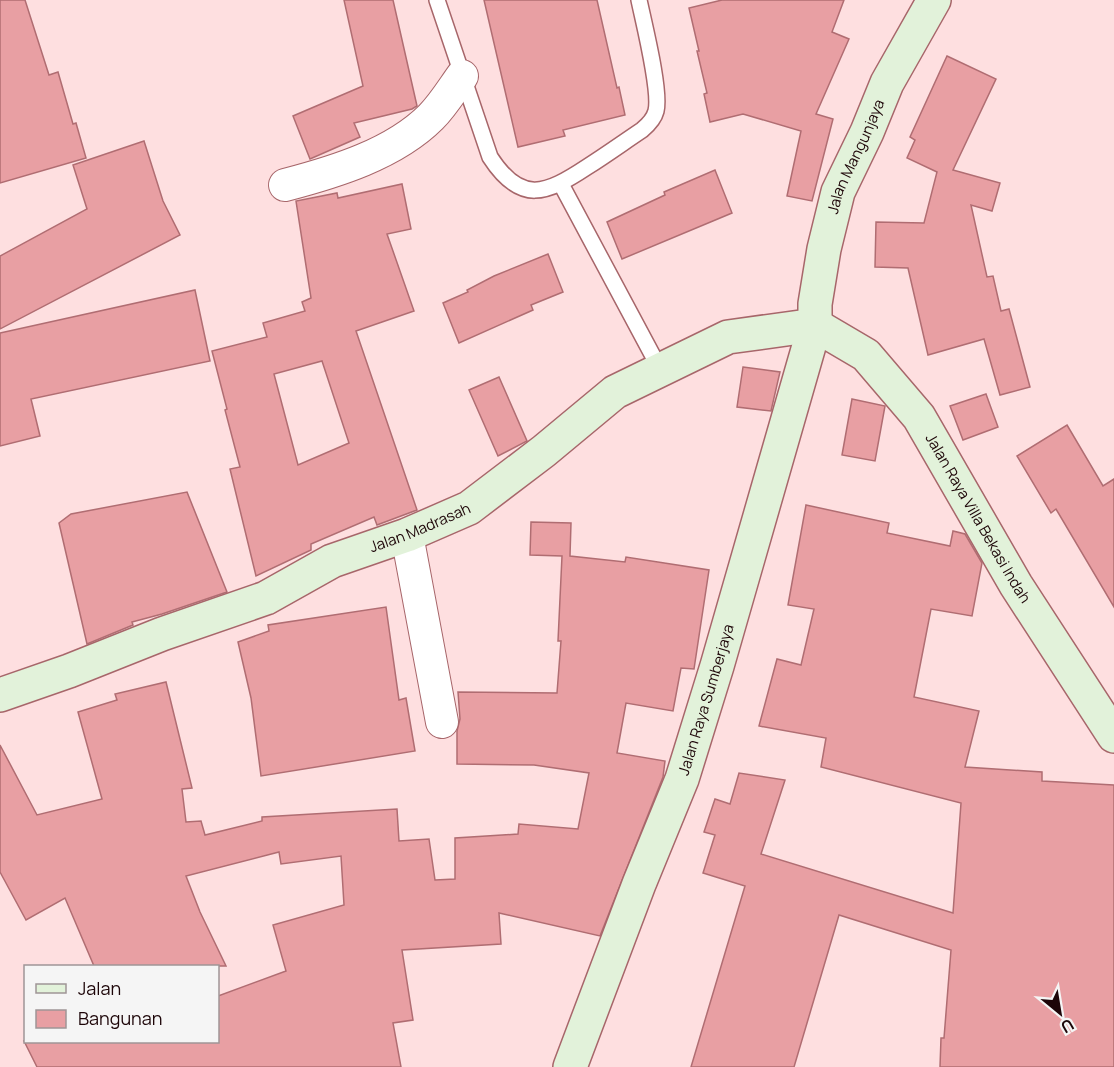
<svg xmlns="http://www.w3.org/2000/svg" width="1114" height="1067" font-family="Manrope,sans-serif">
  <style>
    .building { fill: #e89fa3; stroke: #b06d72; stroke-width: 1.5; fill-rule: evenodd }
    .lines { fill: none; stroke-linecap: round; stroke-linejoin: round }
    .lane-casing { stroke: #a7666a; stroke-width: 18 }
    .street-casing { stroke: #a7666a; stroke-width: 34 }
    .secondary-casing { stroke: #a7666a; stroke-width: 36 }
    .lane { stroke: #fff; stroke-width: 15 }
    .street { stroke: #fff; stroke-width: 32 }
    .secondary { stroke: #e2f2da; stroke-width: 33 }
    .labels { text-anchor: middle; stroke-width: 5; stroke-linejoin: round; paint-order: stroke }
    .street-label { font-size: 15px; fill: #1d0508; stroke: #f5f5f5 }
  </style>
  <rect width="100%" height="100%" fill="#fedfe0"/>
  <g class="building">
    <polygon points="0,0 25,0 49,75 58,72 73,124 76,123 86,158 0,183"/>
    <polygon points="344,0 393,0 417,106 412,109 354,123 360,137 310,159 293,116 363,86"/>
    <polygon points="484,0 597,0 617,88 619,87 625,115 563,130 565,136 518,147"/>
    <polygon points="722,0 844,0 832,32 849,39 816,114 833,119 812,201 787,196 801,131 743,114 710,122 704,94 707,93 697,51 699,51 689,8"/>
    <polygon points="947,56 996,79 953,170 1000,183 992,211 971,205 987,277 993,276 1001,311 1009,309 1030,387 1000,395 984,339 928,355 908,268 875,267 876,222 924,223 937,172 907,158 915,140 910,137"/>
    <polygon points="144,141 163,201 180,235 0,329 0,256 87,209 73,165"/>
    <polygon points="715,170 732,213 622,259 607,222 665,195 664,192"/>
    <path d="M402,184L411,229L387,234L414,311L356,331L417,510L377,525L374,517L311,544V550L256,576L230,469L240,467L225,410L227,409L212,351L267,337L263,323L305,311L302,302L311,298L296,201L337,193L338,198ZM322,361L349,443L298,465L274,374Z"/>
    <polygon points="548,254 563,292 531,305 533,310 459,343 443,303 468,292 467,290 494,276"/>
    <polygon points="195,290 210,361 31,399 40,436 0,446 0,333"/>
    <polygon points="743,367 780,372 771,411 737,407"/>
    <polygon points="499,377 527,441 498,456 469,390"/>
    <polygon points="986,394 998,427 963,440 950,406"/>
    <polygon points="852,399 885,406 875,461 842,455"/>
    <polygon points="1067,425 1103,486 1114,479 1114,607 1056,509 1051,513 1017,456"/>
    <polygon points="187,492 227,592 162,614 132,622 133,625 87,644 59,523 71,514"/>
    <polygon points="806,505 889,523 887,533 950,546 953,531 965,534 982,563 972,616 931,609 914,697 979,711 965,767 1042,772 1042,781 1114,785 1114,1067 940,1067 941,1038 944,1038 951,950 839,915 794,1067 691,1067 745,886 703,873 715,835 704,832 715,799 730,804 739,773 785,780 761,854 953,913 961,803 821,767 826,738 759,726 777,659 801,665 814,609 788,605"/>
    <polygon points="531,522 571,523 570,556 625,562 626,557 709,570 694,669 681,668 673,711 626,703 617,753 665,761 663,777 600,936 499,913 501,944 402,950 413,1020 393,1023 401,1067 37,1067 24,1041 218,1041 218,996 286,971 273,925 344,905 341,856 281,864 279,852 186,876 200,912 226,966 94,966 65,898 26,920 0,872 0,745 37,815 102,799 78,712 117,700 115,694 166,682 192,788 182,789 186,822 201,821 205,835 262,821 262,817 397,809 399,841 429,839 435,880 455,879 455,838 518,834 519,824 578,829 589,773 534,765 457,764 457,731 460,719 458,692 557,693 561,641 558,641 562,556 530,555"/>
    <polygon points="386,607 399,700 406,698 415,751 261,776 251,698 238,642 269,631 268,625"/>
  </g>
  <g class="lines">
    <defs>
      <g id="lane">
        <path d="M437,0L490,157C521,205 546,194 587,167C606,155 624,142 642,130C648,125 654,119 656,111C661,91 644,24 639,0"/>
        <polyline points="561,184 661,371"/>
      </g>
      <g id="street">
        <path d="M285,185C335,172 394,154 431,117C443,105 452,90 462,76"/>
        <polyline points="407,535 442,722"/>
      </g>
      <g id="secondary">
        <path id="s1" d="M815,325L866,355L919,417L1016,585L1114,736"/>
        <path id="s2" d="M0,695L69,671L162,634L266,598L332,561L407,535L469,508L544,451L615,392L728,337L815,325"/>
        <path id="s3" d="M570,1067L639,884L682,779L717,666L815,325V304L824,249L838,192L867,132L887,83L934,0"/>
      </g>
    </defs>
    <use href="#lane" class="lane-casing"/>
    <use href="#street" class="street-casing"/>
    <use href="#secondary" class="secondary-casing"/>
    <use href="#lane" class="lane"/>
    <use href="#street" class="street"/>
    <use href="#secondary" class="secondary"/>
  </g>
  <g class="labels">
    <g class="street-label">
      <text dy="5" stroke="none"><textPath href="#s3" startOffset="957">Jalan Mangunjaya</textPath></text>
      <text dy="5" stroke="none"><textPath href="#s1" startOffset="258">Jalan Raya Villa Bekasi Indah</textPath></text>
      <text dy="5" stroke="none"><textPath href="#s2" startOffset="453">Jalan Madrasah</textPath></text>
      <text dy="5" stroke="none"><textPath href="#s3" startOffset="392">Jalan Raya Sumberjaya</textPath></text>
    </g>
  </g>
  <rect x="24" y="965" width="195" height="78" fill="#f5f5f5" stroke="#9f9596" stroke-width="1.5"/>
  <rect x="36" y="984" width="30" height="9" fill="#e2f2da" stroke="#9f9596" stroke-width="1.5"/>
  <text x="78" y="995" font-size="18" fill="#1d0508">Jalan</text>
  <rect x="36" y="1010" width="30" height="18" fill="#e89fa3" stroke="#9f9596" stroke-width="1.5"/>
  <text x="78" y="1025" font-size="18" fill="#1d0508">Bangunan</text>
  <g transform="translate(1060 1013) rotate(150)" stroke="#f5f5f5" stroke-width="4.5" paint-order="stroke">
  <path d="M0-4.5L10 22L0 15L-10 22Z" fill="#1d0508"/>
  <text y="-9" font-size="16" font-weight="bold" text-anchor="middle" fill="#1d0508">U</text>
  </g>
</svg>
